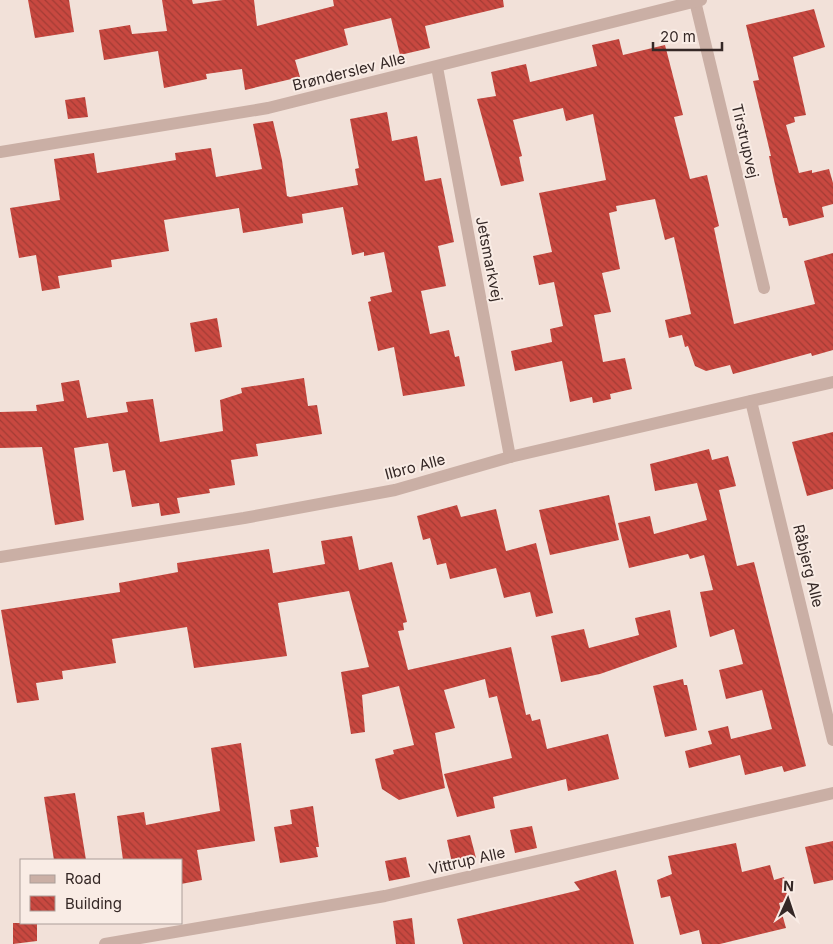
<svg xmlns="http://www.w3.org/2000/svg" width="833" height="944" font-family="Inter,sans-serif">
  <style>
    .building { fill: url(#building-back-hatch) }
    .lines { fill: none; stroke-linecap: round; stroke-linejoin: round }
    .minor { stroke: #caafa5; stroke-width: 12 }
    .labels { text-anchor: middle; stroke-width: 4; stroke-linejoin: round; paint-order: stroke }
    .street-label { font-size: 15px; fill: #352826; stroke: #f9ece5 }
  </style>
  <defs>
    <pattern id="building-back-hatch" width="6" height="6" patternUnits="userSpaceOnUse" patternTransform="scale(1.25)"><rect width="6" height="6" fill="#c84840"/><path d="M-1 5l2 2M0 0l6 6M5-1l2 2" fill="none" stroke="#a33c35"/></pattern>
  </defs>
  <rect width="100%" height="100%" fill="#f2e1d9"/>
  <g class="building">
    <polygon points="28,0 69,0 74,32 35,38"/>
    <polygon points="162,0 192,0 193,4 223,0 254,0 257,26 334,6 333,0 503,0 504,7 425,26 430,48 400,55 391,18 344,29 348,45 295,60 300,77 245,90 242,69 206,74 207,79 164,88 158,51 104,60 99,30 130,25 132,34 167,31"/>
    <polygon points="814,9 825,47 793,57 806,115 794,117 795,122 786,125 799,173 812,170 812,173 829,169 833,183 833,204 822,207 824,217 789,226 787,218 783,218 774,180 769,156 771,156 753,81 759,80 746,25"/>
    <polygon points="619,39 623,55 665,45 683,115 674,117 690,179 707,175 719,226 714,228 734,324 815,304 804,261 833,253 833,350 812,356 811,353 733,374 730,365 706,371 695,366 688,346 685,347 682,335 669,338 665,320 691,314 674,237 665,240 655,199 616,206 617,211 609,213 620,269 602,273 611,312 594,315 603,362 625,358 632,389 610,394 611,399 593,403 592,397 570,402 562,361 515,371 511,351 552,342 550,329 563,326 554,282 539,285 533,256 552,252 539,193 606,180 593,114 566,121 563,108 513,120 522,156 519,157 524,181 501,186 477,99 496,96 491,72 526,64 530,82 597,66 592,45"/>
    <polygon points="85,97 88,117 68,119 65,100"/>
    <polygon points="387,112 392,141 417,136 425,181 441,178 454,242 438,246 446,286 421,291 430,334 449,330 455,357 459,356 465,386 403,396 394,347 378,351 368,302 371,301 370,297 392,292 384,252 364,256 364,252 352,255 343,207 302,214 303,223 243,233 239,208 164,220 169,251 111,260 112,267 58,276 60,288 42,291 36,255 19,258 10,208 60,200 54,159 94,153 97,173 176,160 175,153 211,148 216,177 262,169 253,124 273,121 282,160 287,196 290,197 358,185 355,169 359,168 350,119"/>
    <polygon points="217,318 222,347 195,352 190,323"/>
    <polygon points="304,378 308,406 317,405 322,434 256,444 258,456 231,460 235,485 209,489 210,493 177,498 180,513 161,516 159,503 132,507 125,470 113,472 108,443 74,448 84,520 55,525 42,447 0,448 0,412 37,411 36,405 64,401 61,383 79,380 87,418 128,412 126,402 153,399 160,442 223,431 220,400 242,393 241,388"/>
    <polygon points="833,432 833,489 807,496 792,442"/>
    <polygon points="709,449 712,460 728,456 736,486 719,490 737,566 754,562 806,766 784,772 782,766 745,775 740,755 689,768 685,751 712,744 708,731 728,726 731,739 772,729 762,690 726,699 719,670 743,664 734,629 710,637 700,592 713,590 704,555 690,559 688,554 629,568 618,523 650,516 654,534 707,520 697,483 655,491 650,464"/>
    <polygon points="609,495 619,540 550,555 539,510"/>
    <polygon points="457,505 461,517 496,509 506,551 536,543 553,613 536,617 530,592 504,598 496,568 450,579 446,563 437,565 430,538 423,540 417,516"/>
    <polygon points="352,536 359,570 392,562 407,622 403,623 404,630 398,631 408,670 511,647 526,715 530,714 532,721 540,719 547,749 608,734 619,779 568,791 566,779 493,797 495,808 457,817 444,774 512,758 497,696 489,698 485,679 444,690 455,728 435,733 445,788 399,800 382,789 375,759 394,754 393,750 414,745 399,686 362,695 365,732 351,734 341,672 369,667 349,591 278,603 287,656 194,668 187,627 112,639 116,663 62,671 63,679 36,683 39,700 17,703 1,610 120,592 119,583 178,572 177,563 269,549 273,573 325,564 321,541"/>
    <polygon points="670,610 677,647 600,674 561,682 551,636 584,629 589,648 639,635 635,618"/>
    <polygon points="683,679 684,685 687,685 697,730 665,737 653,686"/>
    <polygon points="241,743 255,841 197,850 202,880 181,884 181,860 123,860 117,816 144,812 146,825 220,811 211,748"/>
    <polygon points="75,793 86,860 54,860 44,797"/>
    <polygon points="313,806 319,847 316,847 318,857 280,863 274,827 292,824 290,810"/>
    <polygon points="532,826 537,848 515,853 510,830"/>
    <polygon points="470,835 476,858 452,863 447,840"/>
    <polygon points="833,841 833,880 814,884 805,847"/>
    <polygon points="736,843 742,872 770,865 774,880 784,877 790,900 779,903 786,928 720,944 702,944 699,930 680,935 670,896 661,898 657,880 672,874 668,856"/>
    <polygon points="406,857 410,877 389,881 385,861"/>
    <polygon points="616,870 634,944 463,944 457,919 580,890 574,882"/>
    <polygon points="412,918 415,944 396,944 393,921"/>
    <polygon points="13,923 37,923 37,941 13,944"/>
  </g>
  <g class="lines">
    <g class="minor">
      <polyline points="695,1 764,288"/>
      <polyline points="437,67 510,457"/>
      <polyline points="0,152 268,108 701,0"/>
      <polyline points="751,401 833,740"/>
      <polyline points="0,557 244,518 395,490 510,457 833,382"/>
      <polyline points="105,944 385,896 833,793"/>
    </g>
  </g>
  <g class="labels">
    <g class="street-label">
      <text transform="translate(349 72) rotate(-14)" y="5">Brønderslev Alle</text>
      <text transform="translate(745 141) rotate(77)" y="5">Tirstrupvej</text>
      <text transform="translate(489 259) rotate(79)" y="5">Jetsmarkvej</text>
      <text transform="translate(415 467) rotate(-15)" y="5">Ilbro Alle</text>
      <text transform="translate(808 566) rotate(76)" y="5">Råbjerg Alle</text>
      <text transform="translate(467 861) rotate(-13)" y="5">Vittrup Alle</text>
    </g>
  </g>
  <rect x="20" y="859" width="162" height="65" fill="#f9ece5" stroke="#ab9e99"/>
  <rect x="30" y="875" width="25" height="8" fill="#caafa5" stroke="#ab9e99"/>
  <text x="65" y="884" font-size="15" fill="#352826">Road</text>
  <rect x="30" y="896" width="25" height="15" fill="url(#building-back-hatch)" stroke="#ab9e99"/>
  <text x="65" y="909" font-size="15" fill="#352826">Building</text>
  <g transform="translate(788 899) rotate(3)" stroke="#f9ece5" stroke-width="4" paint-order="stroke">
  <path d="M0-4L9 19L0 12L-9 19Z" fill="#352826"/>
  <text y="-8" font-size="14" font-weight="bold" text-anchor="middle" fill="#352826">N</text>
  </g>
  <path d="M653 42v8h69v-8" fill="none" stroke="#352826" stroke-width="2.5"/>
  <text x="660" y="42" font-size="15" fill="#352826" stroke="#f9ece5" stroke-width="4" paint-order="stroke">20 m</text>
</svg>
